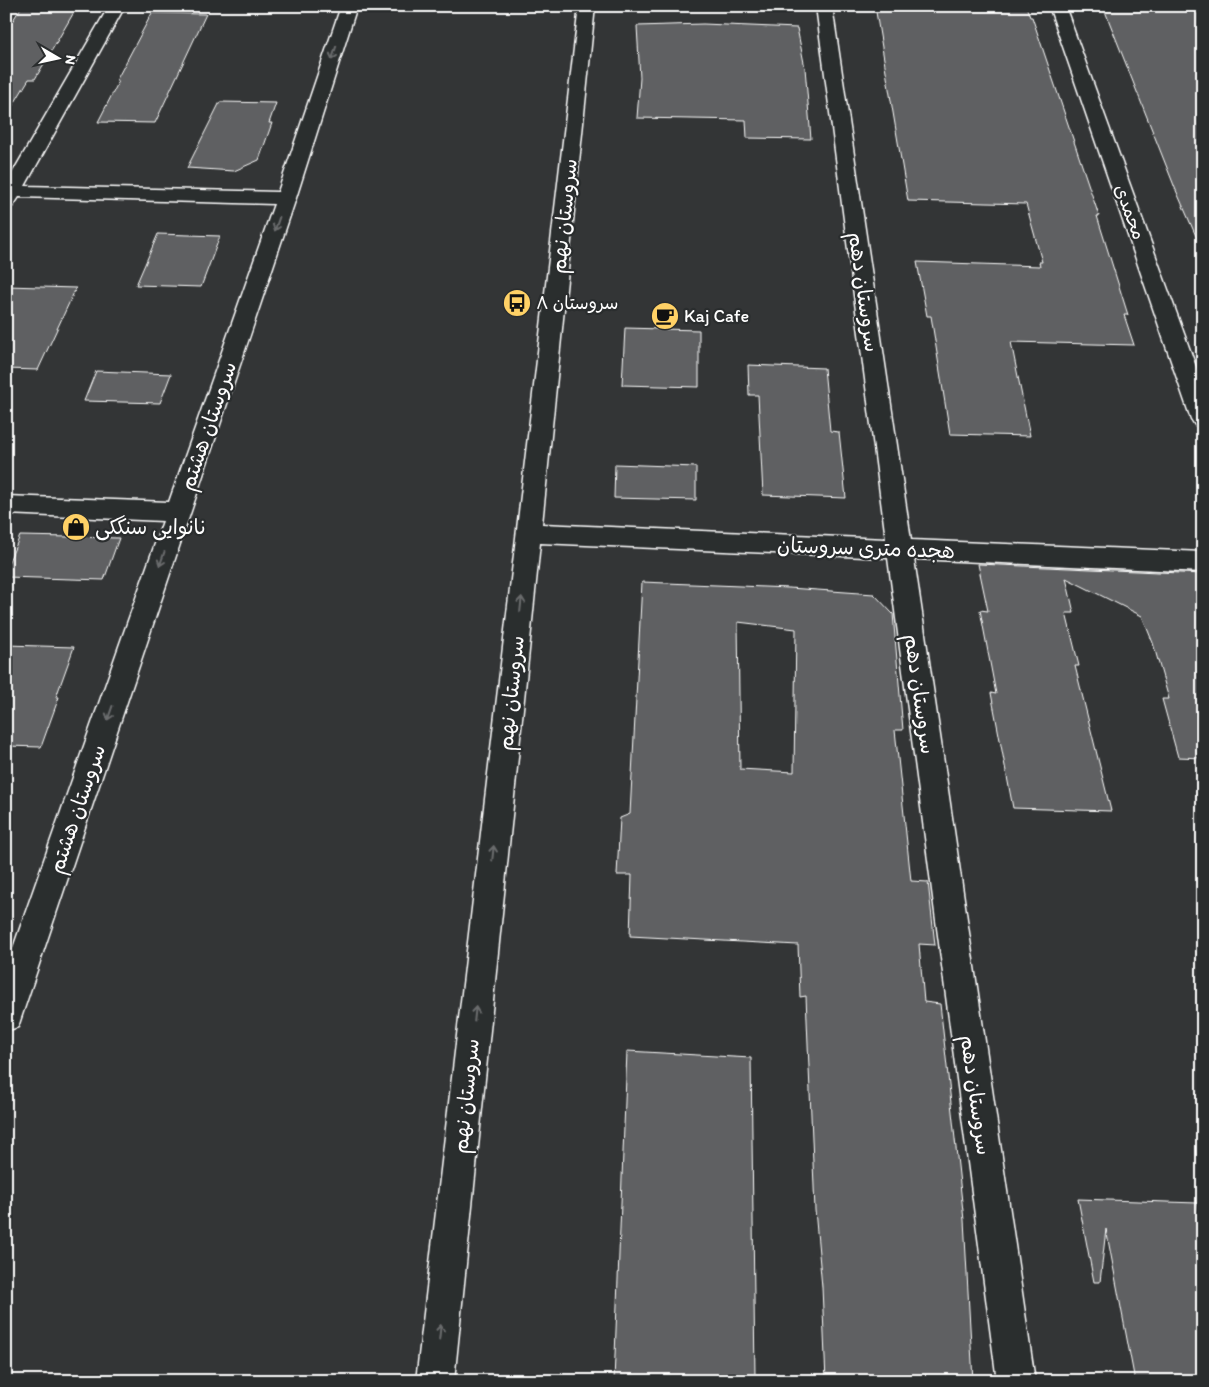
<svg xmlns="http://www.w3.org/2000/svg" width="1209" height="1387" font-family="Itim,'Playpen Sans Arabic',sans-serif">
  <style>
    .building { fill: #5f6162; stroke: #fff; fill-rule: evenodd }
    .lines { fill: none; stroke-linecap: round; stroke-linejoin: round }
    .minor-casing { stroke: #fff; stroke-width: 3 }
    .minor { fill: #2a2d2e; fill-rule: evenodd }
    .oneway { stroke: #6a6c6d }
    .labels { text-anchor: middle; stroke-width: 4.5; stroke-linejoin: round; paint-order: stroke }
    .far-street-label { font-size: 18px; fill: #fff; stroke: #2a2d2e }
    .far-poi-label { font-size: 18px; fill: #fff; stroke: #2a2d2e; text-anchor: start }
    .street-label { font-size: 21px; fill: #fff; stroke: #2a2d2e }
    .poi-label { font-size: 21px; fill: #fff; stroke: #2a2d2e; text-anchor: start }
  </style>
  <rect width="100%" height="100%" fill="#333536"/>
  <filter id="ink" filterUnits="userSpaceOnUse"><feTurbulence type="fractalNoise" baseFrequency=".02" numOctaves="2"/><feDisplacementMap in="SourceGraphic" scale="10" xChannelSelector="R" yChannelSelector="G"/><feConvolveMatrix kernelMatrix="1 2 1 2 8 2 1 2 1" color-interpolation-filters="sRGB"/></filter>
  <g filter="url(#ink)">
    <g class="building">
      <polygon points="22,6 77,7 35,79 29,79 6,117 6,31"/>
      <polygon points="875,6 1026,6 1030,17 1032,17 1099,216 1097,216 1128,315 1124,315 1134,345 1011,342 1030,436 950,434 931,316 927,316 917,262 1040,266 1039,262 1042,262 1026,204 908,201"/>
      <polygon points="1103,6 1203,6 1203,252 1175,188"/>
      <polygon points="152,13 206,14 155,123 98,122 119,81 116,81"/>
      <polygon points="703,24 797,28 805,68 811,139 747,138 746,120 637,118 640,78 637,26"/>
      <polygon points="220,102 276,103 269,123 272,123 259,160 234,171 187,168"/>
      <polygon points="158,234 220,236 201,287 136,285"/>
      <polygon points="6,286 76,288 38,370 6,369"/>
      <polygon points="625,328 699,330 699,387 622,385"/>
      <polygon points="748,365 824,368 830,431 839,432 846,498 763,495 758,395 749,395"/>
      <polygon points="96,371 171,374 160,403 84,401"/>
      <polygon points="615,464 696,467 696,500 614,498"/>
      <polygon points="20,536 119,538 104,580 6,577 6,568"/>
      <polygon points="978,564 1203,574 1203,758 1178,757 1162,699 1169,699 1153,643 1142,616 1066,578 1074,613 1066,613 1079,666 1075,666 1111,811 1013,808 991,693 996,694 980,610 988,611"/>
      <path d="M642,582L789,588L874,594L893,614L903,730H895L911,881L928,882L935,945L919,944L924,1002L940,1004L964,1220L973,1381H826L822,1287L815,1210L806,996L800,997L798,945L630,936L632,875H617L620,818L630,814ZM738,622L796,629L794,772L740,769Z"/>
      <polygon points="6,645 74,647 56,697 59,697 41,747 6,746"/>
      <polygon points="627,1051 751,1058 755,1378 740,1379 740,1381 614,1381"/>
      <polygon points="1078,1199 1197,1203 1203,1230 1203,1381 1135,1381 1106,1229 1100,1282 1094,1282"/>
    </g>
    <g class="lines">
      <defs>
        <g id="minor">
          <polygon points="109,6 125,6 25,186 278,192 341,6 357,6 296,198 22,1015 18,1027 6,1031 6,968 163,521 6,514 6,496 169,502 274,204 19,197 13,206 6,208 6,184"/>
          <polygon points="579,6 595,6 542,524 886,539 816,6 832,6 911,540 1203,552 1203,572 914,559 1035,1381 997,1381 888,558 540,543 454,1381 416,1381"/>
          <polygon points="1049,6 1065,6 1203,386 1203,427 1195,425 1191,419"/>
        </g>
      </defs>
      <use href="#minor" class="minor-casing"/>
      <use href="#minor" class="minor"/>
    </g>
    <defs><path id="oneway-shaft" d="M-6 0H5M1.5-3L5.5 0L1.5 3" fill="none" stroke-width="1.6" stroke-linecap="round" stroke-linejoin="round" transform="scale(1.25)"/></defs>
    <g class="oneway">
      <use href="#oneway-shaft" transform="translate(334 53) rotate(108)"/>
      <use href="#oneway-shaft" transform="translate(277 224) rotate(109)"/>
      <use href="#oneway-shaft" transform="translate(162 559) rotate(109)"/>
      <use href="#oneway-shaft" transform="translate(521 604) rotate(-84)"/>
      <use href="#oneway-shaft" transform="translate(110 713) rotate(109)"/>
      <use href="#oneway-shaft" transform="translate(493 853) rotate(-84)"/>
      <use href="#oneway-shaft" transform="translate(475 1014) rotate(-84)"/>
      <use href="#oneway-shaft" transform="translate(440 1332) rotate(-84)"/>
    </g>
  </g>
  <defs>
    <symbol id="bus-disc" viewBox="-11 -11 22 22"><circle r="9.5" fill="#ffd166" stroke="#2a2d2e"/><path d="M-5-6H5V4H4V6H2V4H-2V6H-4V4H-5ZM-3.5-4V0h7V-4ZM-3.5 1.2v1.5H-2V1.2ZM2 1.2v1.5H3.5V1.2Z" fill="#111"/></symbol>
    <symbol id="cafe-disc" viewBox="-11 -11 22 22"><circle r="9.5" fill="#ffd166" stroke="#2a2d2e"/><path d="M-5.5-4.5H6V0H3Q3 3.5 0 3.5H-2.5Q-5.5 3.5-5.5 0ZM3-3.2v2h1.7v-2ZM-6 4.5H4V6H-6Z" fill="#111"/></symbol>
    <symbol id="shop-disc" viewBox="-11 -11 22 22"><circle r="9.5" fill="#ffd166" stroke="#2a2d2e"/><path d="M-5-2.5h2.3a2.7 3.5 0 0 1 5.4 0H5L5.5 6h-11ZM-1.5-2.5h3a1.5 2.3 0 0 0-3 0Z" fill="#111"/></symbol>
  </defs>
  <g fill-rule="evenodd">
    <use href="#bus-disc" x="501" y="287" width="32" height="32"/>
    <use href="#cafe-disc" x="649" y="300" width="32" height="32"/>
    <use href="#shop-disc" x="60" y="511" width="32" height="32"/>
  </g>
  <g class="labels">
    <g class="far-street-label">
      <text transform="translate(1130 212) rotate(70)" y="6">محمدی</text>
    </g>
    <g class="far-poi-label">
      <text x="536" y="309">سروستان ٨</text>
      <text x="684" y="322">Kaj Cafe</text>
    </g>
    <g class="street-label">
      <text transform="translate(564 216) rotate(-84)" y="7">سروستان نهم</text>
      <text transform="translate(864 292) rotate(82)" y="7">سروستان دهم</text>
      <text transform="translate(208 426) rotate(-71)" y="7">سروستان هشتم</text>
      <text transform="translate(866 548) rotate(2)" y="7">هجده متری سروستان</text>
      <text transform="translate(511 693) rotate(-84)" y="7">سروستان نهم</text>
      <text transform="translate(920 694) rotate(82)" y="7">سروستان دهم</text>
      <text transform="translate(77 809) rotate(-71)" y="7">سروستان هشتم</text>
      <text transform="translate(976 1095) rotate(82)" y="7">سروستان دهم</text>
      <text transform="translate(466 1096) rotate(-84)" y="7">سروستان نهم</text>
    </g>
    <g class="poi-label">
      <text x="95" y="534">نانوایی سنگکی</text>
    </g>
  </g>
  <rect width="1209" height="1387" fill="none" stroke="#2a2d2e" stroke-width="25"/>
  <rect x="12" y="12" width="1184" height="1362" fill="none" stroke="#fff" stroke-width="2" filter="url(#ink)"/>
  <g transform="translate(58 58) rotate(99)" stroke="#2a2d2e" stroke-width="4" paint-order="stroke">
  <path d="M0-4L9 19L0 12L-9 19Z" fill="#ffffff"/>
  <text y="-8" font-size="14" font-weight="bold" text-anchor="middle" fill="#ffffff">N</text>
  </g>
</svg>
